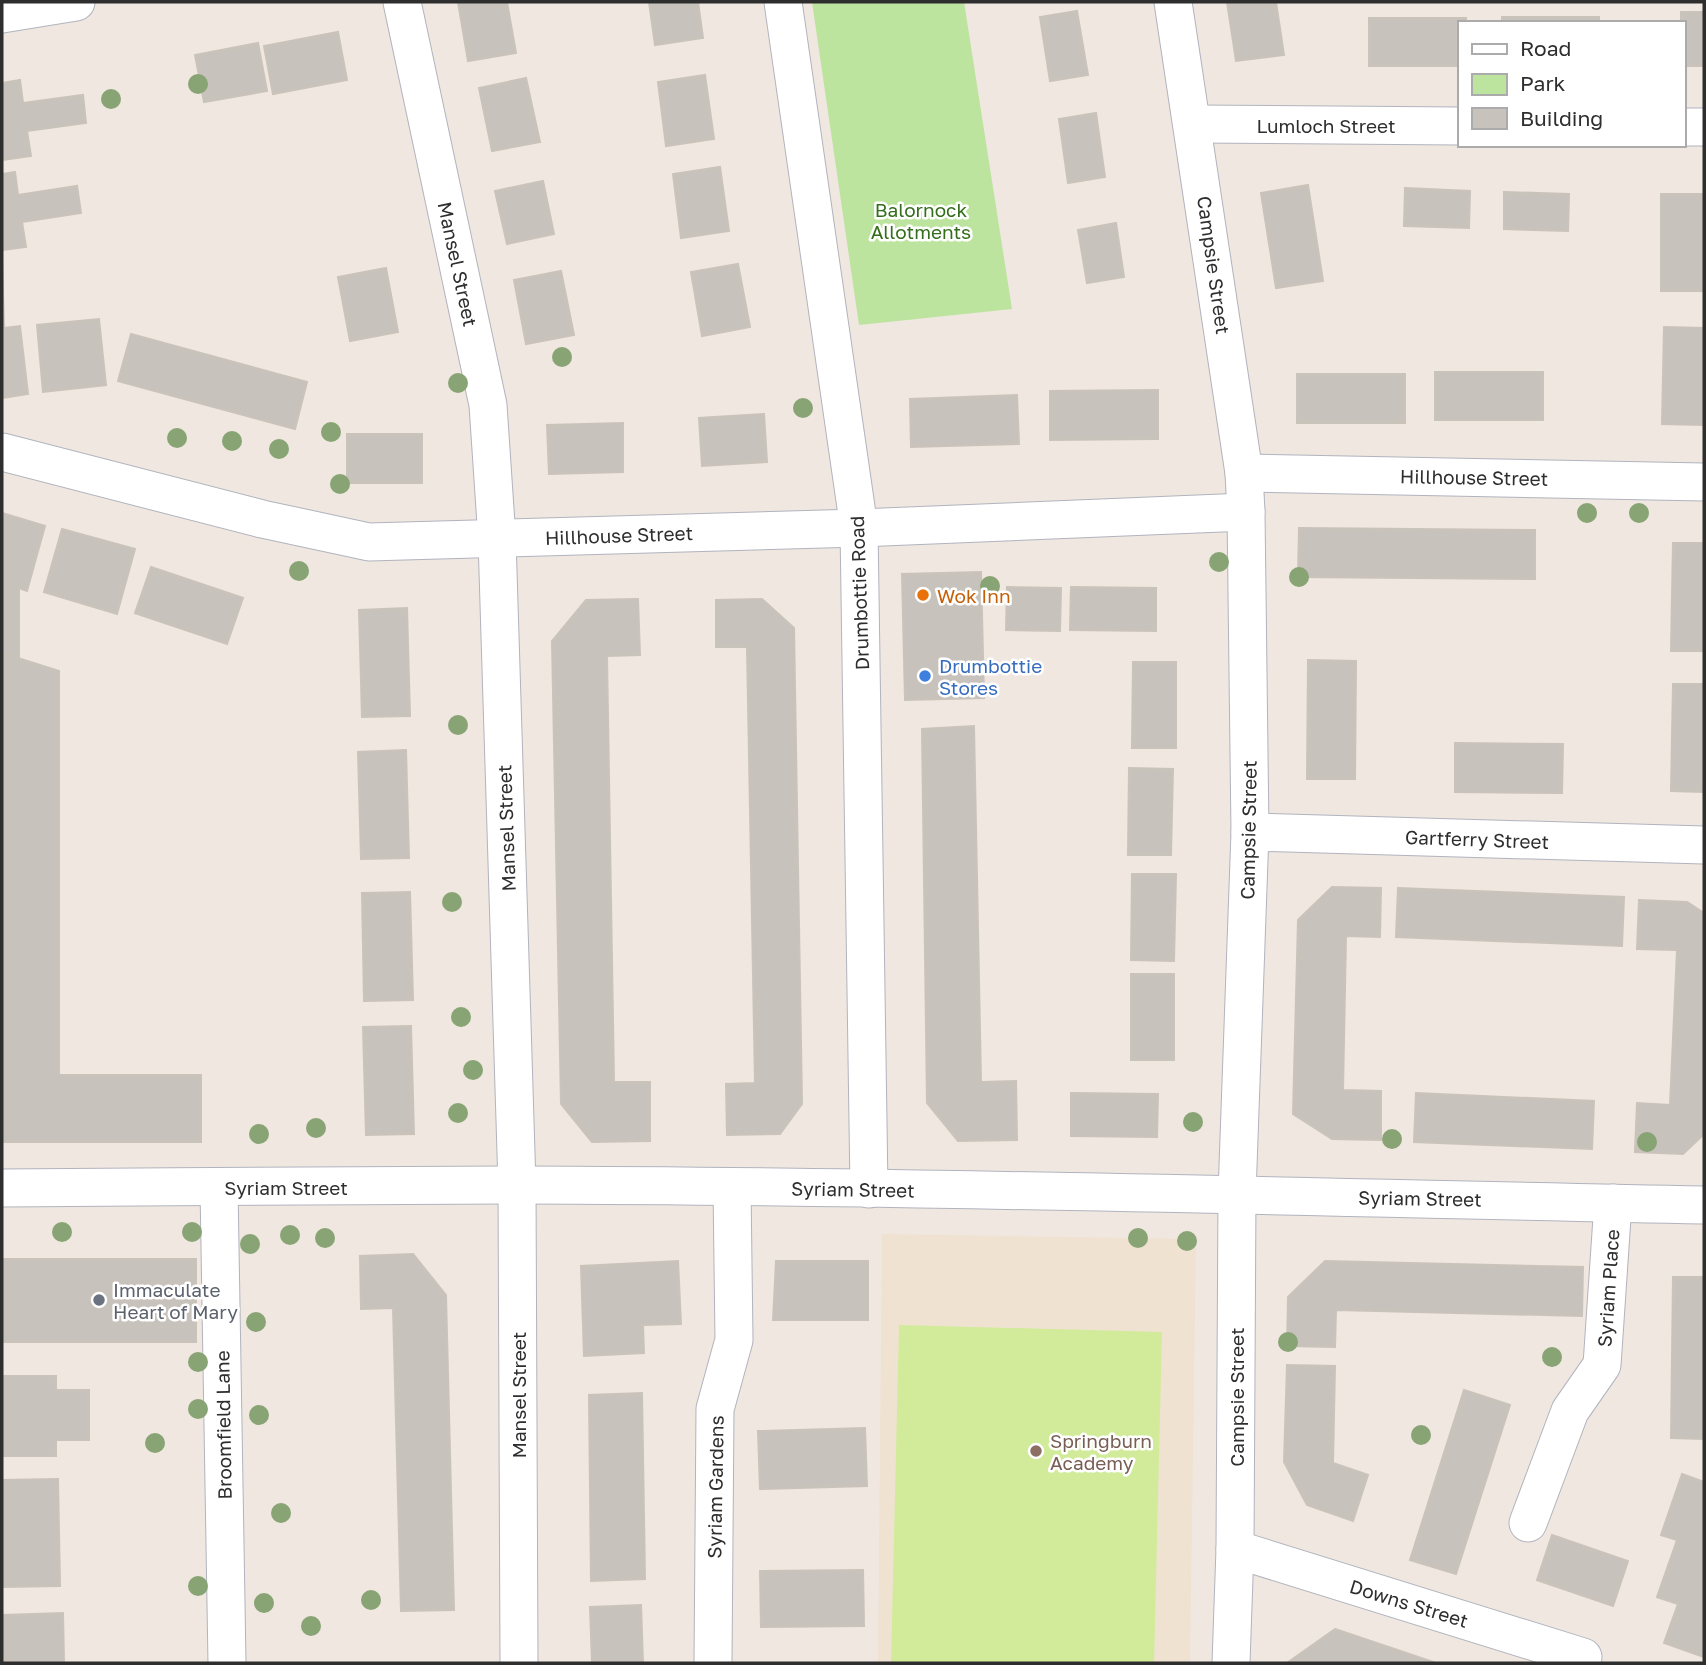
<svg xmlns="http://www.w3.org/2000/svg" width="1706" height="1665" viewBox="0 0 1706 1665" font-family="'Golos Text',sans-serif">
  <rect width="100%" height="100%" fill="#efe7e0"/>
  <path fill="#f0e2d1" d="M 882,1234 L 1196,1239 L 1190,1663 L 878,1663 Z"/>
  <path fill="#bde49e" d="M 812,2 L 964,2 L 1012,309 L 859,325 Z"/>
  <path fill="#d1eb9a" d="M 899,1325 L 1162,1332 L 1154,1663 L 891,1663 Z"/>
  <g fill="#c8c2bc" stroke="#cac3ba" stroke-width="2">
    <path d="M 458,2 L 507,2 L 516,53 L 468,61 Z"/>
    <path d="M 649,2 L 698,2 L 703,38 L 655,45 Z"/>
    <path d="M 1227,2 L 1276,2 L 1284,55 L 1236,61 Z"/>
    <path d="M 1077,11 L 1088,75 L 1050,81 L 1040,17 Z"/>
    <path d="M 1681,12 L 1704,12 L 1704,66 L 1683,66 L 1683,23 L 1681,23 Z"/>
    <rect x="1502" y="17" width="97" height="6"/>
    <path d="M 1369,18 L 1466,18 L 1466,23 L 1459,23 L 1459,66 L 1369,66 Z"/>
    <path d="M 338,32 L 347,80 L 273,94 L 264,46 Z"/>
    <path d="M 258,43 L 267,91 L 204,102 L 195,55 Z"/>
    <path d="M 705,75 L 714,139 L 666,146 L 658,82 Z"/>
    <path d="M 526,78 L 540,142 L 492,151 L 479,88 Z"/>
    <path d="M 20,80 L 23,103 L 83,95 L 86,123 L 27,131 L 31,156 L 2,160 L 2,83 Z"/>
    <path d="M 1096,113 L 1105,177 L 1068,183 L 1059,119 Z"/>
    <path d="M 720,167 L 729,231 L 681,238 L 673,174 Z"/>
    <path d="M 15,172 L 18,195 L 77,186 L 81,213 L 22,222 L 26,247 L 2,250 L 2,174 Z"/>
    <path d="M 543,181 L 554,234 L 507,244 L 495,191 Z"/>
    <path d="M 1308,185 L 1323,281 L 1276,288 L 1261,193 Z"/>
    <path d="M 1405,188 L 1470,191 L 1469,228 L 1404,226 Z"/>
    <path d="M 1504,192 L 1569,194 L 1568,231 L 1504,229 Z"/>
    <rect x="1661" y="194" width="43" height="97"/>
    <path d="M 1116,223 L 1124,277 L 1087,283 L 1078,230 Z"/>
    <path d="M 2,259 L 4,328 L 20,326 L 28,394 L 2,398 Z"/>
    <path d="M 738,264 L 750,327 L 702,336 L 691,272 Z"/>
    <path d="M 386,268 L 398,332 L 350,341 L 338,277 Z"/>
    <path d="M 561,271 L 574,335 L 526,344 L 514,280 Z"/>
    <path d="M 99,319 L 106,385 L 43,392 L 37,325 Z"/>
    <path d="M 1664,327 L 1704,328 L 1704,425 L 1662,424 Z"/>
    <path d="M 131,334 L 307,382 L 295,429 L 118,381 Z"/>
    <rect x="1435" y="372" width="108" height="48"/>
    <rect x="1297" y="374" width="108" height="49"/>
    <path d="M 1158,390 L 1158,439 L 1050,440 L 1050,391 Z"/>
    <path d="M 1017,395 L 1019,444 L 911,447 L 910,399 Z"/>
    <path d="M 764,414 L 767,462 L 702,466 L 699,418 Z"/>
    <path d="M 623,423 L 623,472 L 549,474 L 547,425 Z"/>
    <rect x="347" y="434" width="75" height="49"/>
    <path d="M 2,513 L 45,526 L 27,591 L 19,588 L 19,658 L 2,653 Z"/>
    <path d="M 1299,528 L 1535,530 L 1535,579 L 1298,577 Z"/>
    <path d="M 62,529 L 135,549 L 117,614 L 44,592 Z"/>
    <path d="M 1673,543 L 1704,543 L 1704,651 L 1671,651 Z"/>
    <path d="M 151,567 L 243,598 L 227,644 L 135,613 Z"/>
    <path d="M 981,572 L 984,698 L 905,700 L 902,574 Z"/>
    <path d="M 1007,587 L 1061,588 L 1060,631 L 1006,630 Z"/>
    <path d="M 1071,587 L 1156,588 L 1156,631 L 1070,630 Z"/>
    <path d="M 638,599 L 640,655 L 607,656 L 614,1082 L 650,1082 L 650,1141 L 592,1142 L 561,1104 L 552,641 L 586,600 Z"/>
    <path d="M 762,599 L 794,628 L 802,1104 L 780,1134 L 727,1135 L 726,1084 L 755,1083 L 747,647 L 716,647 L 716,600 Z"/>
    <path d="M 407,608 L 410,716 L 362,717 L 359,610 Z"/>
    <path d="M 2,653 L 59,671 L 59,1075 L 201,1075 L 201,1142 L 2,1142 Z"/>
    <path d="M 1308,660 L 1356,661 L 1355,779 L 1307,779 Z"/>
    <path d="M 1133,662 L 1176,662 L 1176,748 L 1132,748 Z"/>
    <path d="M 1673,684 L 1704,684 L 1704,792 L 1671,791 Z"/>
    <path d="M 974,726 L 981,1082 L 1016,1081 L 1017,1140 L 958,1141 L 927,1103 L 922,729 Z"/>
    <path d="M 1455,743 L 1563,744 L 1562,793 L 1455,792 Z"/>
    <path d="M 406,750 L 409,858 L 361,859 L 358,752 Z"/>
    <path d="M 1129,768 L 1173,769 L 1171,855 L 1128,855 Z"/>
    <path d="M 1132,874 L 1176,874 L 1174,961 L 1131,960 Z"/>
    <path d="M 1332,887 L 1381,888 L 1380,937 L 1346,936 L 1343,1090 L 1381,1091 L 1381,1140 L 1332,1139 L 1293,1114 L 1298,920 Z"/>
    <path d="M 1398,888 L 1624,897 L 1622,946 L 1396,937 Z"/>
    <path d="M 410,892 L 413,1000 L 364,1001 L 362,893 Z"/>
    <path d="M 1639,900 L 1687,902 L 1704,913 L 1704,1134 L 1683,1154 L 1635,1152 L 1637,1103 L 1670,1105 L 1677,950 L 1637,949 Z"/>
    <rect x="1131" y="974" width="43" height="86"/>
    <path d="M 411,1026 L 414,1134 L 366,1135 L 363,1027 Z"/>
    <path d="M 1071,1093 L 1158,1094 L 1157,1137 L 1071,1136 Z"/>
    <path d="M 1416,1093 L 1594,1101 L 1592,1149 L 1414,1142 Z"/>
    <path d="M 413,1254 L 446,1295 L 454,1610 L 401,1611 L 393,1308 L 361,1309 L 360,1256 Z"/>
    <rect x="2" y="1259" width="194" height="83"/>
    <path d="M 678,1261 L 681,1324 L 643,1325 L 644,1353 L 584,1356 L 581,1266 Z"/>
    <path d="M 776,1261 L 868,1261 L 868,1320 L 773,1320 Z"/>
    <path d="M 1325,1261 L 1583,1267 L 1582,1316 L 1336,1310 L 1335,1347 L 1287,1346 L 1288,1297 Z"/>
    <path d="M 1673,1277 L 1704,1277 L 1704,1439 L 1671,1438 Z"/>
    <path d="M 1287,1365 L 1335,1366 L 1333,1463 L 1368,1475 L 1353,1521 L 1307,1505 L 1284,1462 Z"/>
    <path d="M 2,1376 L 56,1376 L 56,1390 L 89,1390 L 89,1440 L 56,1440 L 56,1456 L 2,1456 Z"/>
    <path d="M 1464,1390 L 1510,1405 L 1456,1574 L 1410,1560 Z"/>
    <path d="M 642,1393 L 645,1579 L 591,1581 L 589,1395 Z"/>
    <path d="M 865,1428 L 867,1486 L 760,1489 L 758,1431 Z"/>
    <path d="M 1682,1474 L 1704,1482 L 1704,1657 L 1664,1643 L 1678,1604 L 1657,1597 L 1677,1540 L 1661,1535 Z"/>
    <path d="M 58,1479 L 60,1586 L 2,1587 L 2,1480 Z"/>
    <path d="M 1552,1535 L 1628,1561 L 1613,1606 L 1537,1580 Z"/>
    <path d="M 863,1570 L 864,1626 L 761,1627 L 760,1571 Z"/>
    <path d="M 641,1605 L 643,1663 L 592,1663 L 590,1607 Z"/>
    <path d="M 63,1613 L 64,1663 L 4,1663 L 3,1615 Z"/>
    <path d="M 1335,1629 L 1436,1663 L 1287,1663 Z"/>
  </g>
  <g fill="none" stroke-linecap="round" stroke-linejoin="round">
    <g stroke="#b1b4be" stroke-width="39">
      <g id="minor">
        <path d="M 402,2 L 488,405 L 497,539 L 517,1185 L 519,1663"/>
        <path d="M 783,2 L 859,528 L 869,1189"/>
        <path d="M 1173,2 L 1244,473 L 1246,512 L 1250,832 L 1237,1194 L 1235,1549 L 1231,1663"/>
        <path d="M 2,14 L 76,2"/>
        <path d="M 1193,124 L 1459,126"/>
        <path d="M 1683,127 L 1704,127"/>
        <path d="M 2,452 L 262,519 L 369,542 L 859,528 L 1246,512"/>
        <path d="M 1244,473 L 1704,482"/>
        <path d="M 1250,832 L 1704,845"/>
        <path d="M 219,1187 L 227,1663"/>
        <path d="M 2,1188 C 173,1187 344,1185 515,1185 C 912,1186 1308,1197 1704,1205"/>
        <path d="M 1528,1523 L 1570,1411 L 1602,1365 L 1613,1203"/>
        <path d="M 1235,1549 L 1583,1657"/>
        <path d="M 713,1663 L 715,1409 L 734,1340 L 732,1187"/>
      </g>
    </g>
    <use href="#minor" stroke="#fff" stroke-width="37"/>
  </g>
  <g fill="#88a474">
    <circle cx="198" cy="84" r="10"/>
    <circle cx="111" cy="99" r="10"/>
    <circle cx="562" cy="357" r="10"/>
    <circle cx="458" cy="383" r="10"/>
    <circle cx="803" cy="408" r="10"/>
    <circle cx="331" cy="432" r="10"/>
    <circle cx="177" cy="438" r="10"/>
    <circle cx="232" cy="441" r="10"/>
    <circle cx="279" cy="449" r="10"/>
    <circle cx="340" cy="484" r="10"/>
    <circle cx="1587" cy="513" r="10"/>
    <circle cx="1639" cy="513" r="10"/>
    <circle cx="1219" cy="562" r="10"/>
    <circle cx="299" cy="571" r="10"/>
    <circle cx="1299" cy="577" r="10"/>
    <circle cx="990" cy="586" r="10"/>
    <circle cx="458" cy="725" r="10"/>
    <circle cx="452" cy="902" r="10"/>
    <circle cx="461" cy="1017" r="10"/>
    <circle cx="473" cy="1070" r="10"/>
    <circle cx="458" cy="1113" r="10"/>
    <circle cx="1193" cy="1122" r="10"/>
    <circle cx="316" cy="1128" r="10"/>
    <circle cx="259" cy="1134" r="10"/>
    <circle cx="1392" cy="1139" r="10"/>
    <circle cx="1647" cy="1142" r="10"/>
    <circle cx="62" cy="1232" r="10"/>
    <circle cx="192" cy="1232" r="10"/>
    <circle cx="290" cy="1235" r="10"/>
    <circle cx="325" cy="1238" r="10"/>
    <circle cx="1138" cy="1238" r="10"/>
    <circle cx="1187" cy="1241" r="10"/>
    <circle cx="250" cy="1244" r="10"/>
    <circle cx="256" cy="1322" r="10"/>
    <circle cx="1288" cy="1342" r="10"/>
    <circle cx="1552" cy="1357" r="10"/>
    <circle cx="198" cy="1362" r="10"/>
    <circle cx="198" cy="1409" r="10"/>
    <circle cx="259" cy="1415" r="10"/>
    <circle cx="1421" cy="1435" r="10"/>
    <circle cx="155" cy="1443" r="10"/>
    <circle cx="281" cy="1513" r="10"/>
    <circle cx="198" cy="1586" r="10"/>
    <circle cx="371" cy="1600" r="10"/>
    <circle cx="264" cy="1603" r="10"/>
    <circle cx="311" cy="1626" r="10"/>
  </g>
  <circle fill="#e8710a" stroke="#fff" stroke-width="2.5" cx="923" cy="595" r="7"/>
  <circle fill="#3f7fe0" stroke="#fff" stroke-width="2.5" cx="925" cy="676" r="7"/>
  <circle fill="#6b7280" stroke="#fff" stroke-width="2.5" cx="99" cy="1300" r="7"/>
  <circle fill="#8d6e63" stroke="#fff" stroke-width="2.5" cx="1036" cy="1451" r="7"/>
  <g text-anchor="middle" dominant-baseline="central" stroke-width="5" stroke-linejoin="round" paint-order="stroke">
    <g font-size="19" fill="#2e2e2e" stroke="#fff">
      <text x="1326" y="125">Lumloch Street</text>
      <text transform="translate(458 264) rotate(78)">Mansel Street</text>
      <text transform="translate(1214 265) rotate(82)">Campsie Street</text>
      <text transform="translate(1474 477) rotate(1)">Hillhouse Street</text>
      <text transform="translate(619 535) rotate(-2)">Hillhouse Street</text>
      <text transform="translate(859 593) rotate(-92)">Drumbottie Road</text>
      <text transform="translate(506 828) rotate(-92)">Mansel Street</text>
      <text transform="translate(1248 830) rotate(-89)">Campsie Street</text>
      <text transform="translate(1477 839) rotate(2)">Gartferry Street</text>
      <text x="286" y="1187">Syriam Street</text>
      <text transform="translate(853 1189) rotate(1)">Syriam Street</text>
      <text transform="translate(1420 1198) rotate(1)">Syriam Street</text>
      <text transform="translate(1608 1288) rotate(-86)">Syriam Place</text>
      <text transform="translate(518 1395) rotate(-90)">Mansel Street</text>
      <text transform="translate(1236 1397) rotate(-90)">Campsie Street</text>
      <text transform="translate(223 1425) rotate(-91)">Broomfield Lane</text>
      <text transform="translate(715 1487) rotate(-89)">Syriam Gardens</text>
      <text transform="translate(1409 1603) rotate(17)">Downs Street</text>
    </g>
    <g font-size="19" fill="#346d1b" stroke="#fff">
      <text x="921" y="209">Balornock<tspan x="921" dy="22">Allotments</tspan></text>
    </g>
    <g font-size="19" fill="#c56008" stroke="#fff" text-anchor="start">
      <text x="937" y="595">Wok Inn</text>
    </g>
    <g font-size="19" fill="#366cbe" stroke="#fff" text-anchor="start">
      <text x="939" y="665">Drumbottie<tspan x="939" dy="22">Stores</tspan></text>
    </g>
    <g font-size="19" fill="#5b616d" stroke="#fff" text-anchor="start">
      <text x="113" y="1289">Immaculate<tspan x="113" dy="22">Heart of Mary</tspan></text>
    </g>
    <g font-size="19" fill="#785e54" stroke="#fff" text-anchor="start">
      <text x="1050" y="1440">Springburn<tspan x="1050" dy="22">Academy</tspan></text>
    </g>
  </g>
  <rect width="1706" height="1665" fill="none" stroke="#2e2e2e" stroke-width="7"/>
  <rect x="1458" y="21" width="228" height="126" fill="#ffffff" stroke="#ababab" stroke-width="2"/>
  <rect x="1472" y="44" width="35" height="10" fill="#ffffff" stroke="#ababab" stroke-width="2"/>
  <text x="1520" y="56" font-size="21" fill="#2e2e2e">Road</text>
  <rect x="1472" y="74" width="35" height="21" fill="#bde49e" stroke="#ababab" stroke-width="2"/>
  <text x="1520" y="91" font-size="21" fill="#2e2e2e">Park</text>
  <rect x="1472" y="108" width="35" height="21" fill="#c8c2bc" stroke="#ababab" stroke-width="2"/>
  <text x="1520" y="126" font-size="21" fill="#2e2e2e">Building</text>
</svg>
